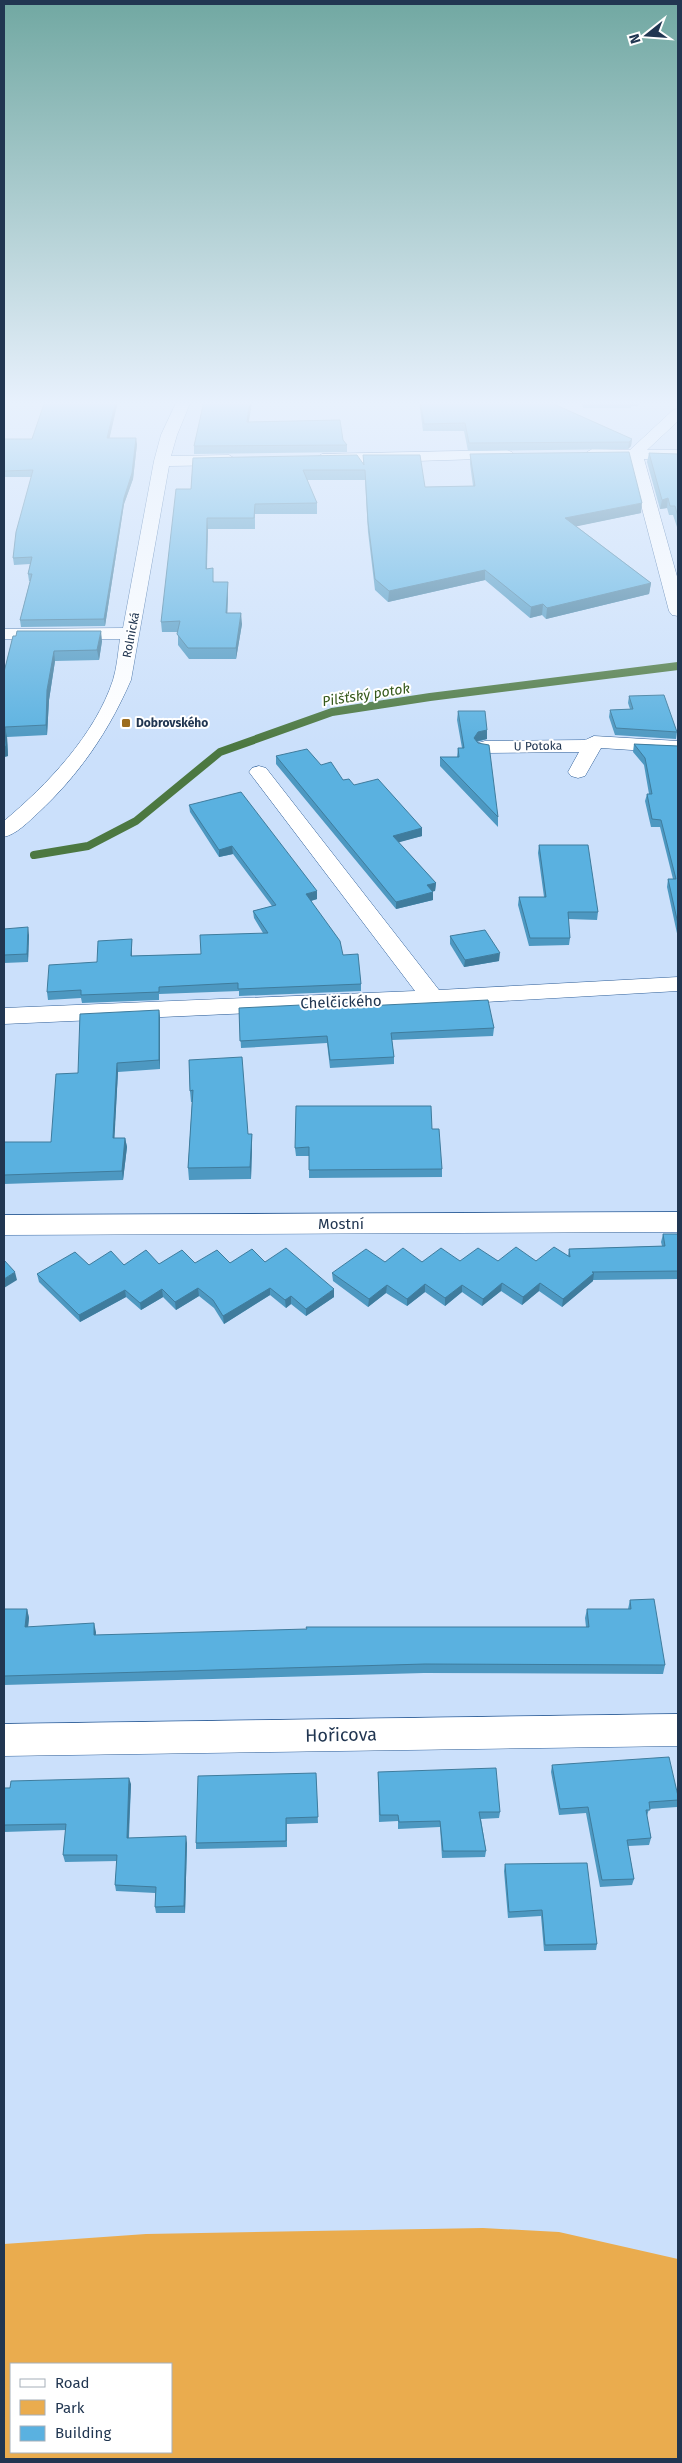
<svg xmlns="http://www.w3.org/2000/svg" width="682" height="2463" viewBox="0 0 682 2463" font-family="'Fira Sans',sans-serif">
  <rect width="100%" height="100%" fill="#cbe0fb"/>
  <path fill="#eaac4e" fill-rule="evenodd" d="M 483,2228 L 559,2232 L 678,2259 L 678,2459 L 4,2459 L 4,2244 L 146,2234 ZM 11,2364 L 171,2364 L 171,2452 L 11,2452 Z"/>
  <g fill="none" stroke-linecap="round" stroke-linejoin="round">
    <path stroke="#4c7841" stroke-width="8" d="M 34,855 L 88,846 L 136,821 L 220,752 L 332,712 L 430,697 L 678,666"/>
    <g stroke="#2e5e98" stroke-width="1">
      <g id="minor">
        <path d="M 177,401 L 191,401 L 177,435 L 171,456 L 229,455 L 237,460 L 229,465 L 169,466 L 131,680 C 109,731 79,775 38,813 C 28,822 17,834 4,837 L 4,821 C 47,785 95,735 113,680 C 117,667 118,652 120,639 L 4,639 L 4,629 L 123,628 L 154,461 L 161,435 Z"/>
        <path d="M 678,409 L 678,421 L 647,450 L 678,450 L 678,460 L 644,459 L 678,580 L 678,616 L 672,615 L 669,611 L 629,459 L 592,459 L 584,454 L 592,449 L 630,450 L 673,410 Z"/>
        <path d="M 507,450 L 512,452 L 515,455 L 512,458 L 322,464 L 314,459 L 322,454 Z"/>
        <path d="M 594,736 L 678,741 L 678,753 L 601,748 L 585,776 L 578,778 L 571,776 L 568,772 L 579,752 L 485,753 L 478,751 L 475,747 L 478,743 L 485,741 L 585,740 Z"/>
        <path d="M 259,766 L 266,768 L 439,990 L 678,977 L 678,991 L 433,1005 L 4,1024 L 4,1008 L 415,991 L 249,772 L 252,768 Z"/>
        <path d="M 678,1212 L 678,1232 L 4,1235 L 4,1215 Z"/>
        <path d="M 678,1714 L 678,1746 L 4,1756 L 4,1724 Z"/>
      </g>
    </g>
    <use href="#minor" fill="#fff" fill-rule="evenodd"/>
  </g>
  <g fill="#4d98c1">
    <path d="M 45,401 L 118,401 L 109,438 L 137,444 L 133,479 L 124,504 L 105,626 L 21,627 L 20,620 L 30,581 L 29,581 L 28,574 L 30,564 L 14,565 L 13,558 L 31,477 L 4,477 L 4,439 L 32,439 Z"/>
    <path d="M 204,401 L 252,401 L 249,422 L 343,440 L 347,445 L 347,452 L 194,454 L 194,446 Z"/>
    <path d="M 419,401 L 547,401 L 632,439 L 631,446 L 628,449 L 468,451 L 464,431 L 423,431 Z"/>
    <path d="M 581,401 L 639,401 L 638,406 L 631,406 L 631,408 L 583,408 Z"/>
    <path d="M 649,453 L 678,454 L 678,527 L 677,527 L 673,515 L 669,515 L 667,508 L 660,509 L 647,462 Z"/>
    <path d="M 470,454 L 641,513 L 576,526 L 651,583 L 649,594 L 546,619 L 542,615 L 530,618 L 485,580 L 388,602 L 375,590 L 368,532 L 365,480 L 307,480 L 317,503 L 317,514 L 255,514 L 255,529 L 208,529 L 207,568 L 214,582 L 228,592 L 227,613 L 242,624 L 236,659 L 189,659 L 178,645 L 178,632 L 162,632 L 161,622 L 191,489 L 193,458 L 363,464 L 363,455 L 425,487 L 473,486 L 470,464 Z"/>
    <path d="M 13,636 L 102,641 L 99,660 L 55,661 L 49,700 L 47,735 L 7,737 L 8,756 L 4,757 L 4,672 Z"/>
    <path d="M 629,696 L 677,732 L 676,739 L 615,735 L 609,717 L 610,710 L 630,709 L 628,703 Z"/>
    <path d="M 458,711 L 487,730 L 487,739 L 477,742 L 498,817 L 498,827 L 440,766 L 440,757 L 457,757 L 458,748 L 462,748 L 457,720 Z"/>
    <path d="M 634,744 L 678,746 L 678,938 L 667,887 L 668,879 L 673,879 L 660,827 L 651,827 L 645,801 L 647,794 L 649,794 L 644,765 L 633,752 Z"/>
    <path d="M 276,756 L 321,765 L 343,780 L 354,785 L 422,828 L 422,836 L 398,842 L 436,883 L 435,891 L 433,891 L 433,900 L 396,909 L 276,764 Z"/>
    <path d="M 189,805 L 317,899 L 311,901 L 343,955 L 361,984 L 361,991 L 239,996 L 239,991 L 159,994 L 159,1000 L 82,1003 L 81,998 L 48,1000 L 47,992 L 97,962 L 132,939 L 132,956 L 201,954 L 263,933 L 254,918 L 253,911 L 272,906 L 233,854 L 219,857 L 190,812 Z"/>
    <path d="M 539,845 L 598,912 L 597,920 L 568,919 L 570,938 L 569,945 L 529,946 L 518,905 L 519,897 L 544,897 L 538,853 Z"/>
    <path d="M 4,929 L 29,935 L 28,962 L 4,963 Z"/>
    <path d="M 450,936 L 499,961 L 464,967 L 450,944 Z"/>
    <path d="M 364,1006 L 494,1028 L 493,1036 L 392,1040 L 394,1057 L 394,1064 L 330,1068 L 327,1043 L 241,1048 L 239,1008 Z"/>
    <path d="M 159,1010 L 160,1019 L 160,1069 L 118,1072 L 114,1138 L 125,1138 L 127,1147 L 123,1180 L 4,1184 L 4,1142 L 51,1142 L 78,1073 Z"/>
    <path d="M 189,1060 L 248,1134 L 252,1134 L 252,1146 L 251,1179 L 189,1180 L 188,1168 L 192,1102 L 191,1102 L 190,1091 Z"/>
    <path d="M 432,1129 L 442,1169 L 442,1177 L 309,1178 L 309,1156 L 296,1156 L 295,1148 Z"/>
    <path d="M 663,1234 L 678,1234 L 678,1279 L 593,1280 L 593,1281 L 562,1307 L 539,1291 L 522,1305 L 501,1291 L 482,1306 L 462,1292 L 445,1306 L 425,1292 L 407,1306 L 386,1293 L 368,1307 L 333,1281 L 332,1273 L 385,1262 L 536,1261 L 568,1256 L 569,1249 L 662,1246 L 661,1242 Z"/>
    <path d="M 265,1262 L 334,1297 L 306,1316 L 291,1304 L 286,1308 L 270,1295 L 224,1324 L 214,1308 L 199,1296 L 176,1310 L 163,1297 L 141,1310 L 126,1297 L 80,1322 L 39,1282 L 37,1274 L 89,1265 Z"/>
    <path d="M 630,1600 L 665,1665 L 663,1674 L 424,1673 L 4,1685 L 4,1609 L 27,1609 L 29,1618 L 28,1627 L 96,1632 L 96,1635 L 586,1627 L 585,1618 L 587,1609 L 628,1609 Z"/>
    <path d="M 552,1765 L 678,1796 L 678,1803 L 677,1807 L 649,1809 L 647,1816 L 651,1838 L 649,1845 L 628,1846 L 634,1879 L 632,1885 L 600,1887 L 586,1813 L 559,1815 L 551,1772 Z"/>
    <path d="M 378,1772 L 500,1812 L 499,1818 L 481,1819 L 486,1851 L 485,1857 L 442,1858 L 440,1827 L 398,1829 L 398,1821 L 379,1822 Z"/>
    <path d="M 316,1773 L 318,1823 L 287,1824 L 287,1847 L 196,1849 L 196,1843 Z"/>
    <path d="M 131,1784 L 129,1838 L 187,1843 L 185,1913 L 156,1913 L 155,1907 L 155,1893 L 116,1891 L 115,1885 L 117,1861 L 65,1862 L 63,1855 L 66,1830 L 4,1832 L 4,1788 Z"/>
    <path d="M 505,1864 L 597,1944 L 596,1950 L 544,1951 L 541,1916 L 508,1918 L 504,1871 Z"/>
  </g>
  <g fill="#3f7c9d">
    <path d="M 116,401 L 118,401 L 108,445 L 107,438 Z"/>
    <path d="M 250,401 L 252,401 L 247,430 L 247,422 Z"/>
    <path d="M 136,438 L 137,444 L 133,479 L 124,504 L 105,626 L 104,619 L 124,498 Z"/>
    <path d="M 632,439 L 631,446 L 628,449 L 629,442 Z"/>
    <path d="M 668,498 L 667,508 L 660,509 L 662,500 Z"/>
    <path d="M 642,503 L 641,513 L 564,529 L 565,518 Z"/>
    <path d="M 207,518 L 208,529 L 206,579 L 206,569 Z"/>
    <path d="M 485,570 L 485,580 L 388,602 L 389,591 Z"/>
    <path d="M 228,582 L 228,592 L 227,624 L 226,613 Z"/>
    <path d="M 651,583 L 649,594 L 546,619 L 547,608 Z"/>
    <path d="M 543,604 L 542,615 L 530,618 L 531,607 Z"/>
    <path d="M 241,613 L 242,624 L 236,659 L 236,648 Z"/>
    <path d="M 101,631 L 102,641 L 99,660 L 97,650 Z"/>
    <path d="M 54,651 L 55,661 L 49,700 L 47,735 L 46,725 L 47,690 Z"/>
    <path d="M 5,727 L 7,737 L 8,756 L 4,757 Z"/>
    <path d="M 487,730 L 487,739 L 477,741 L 473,747 L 474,738 L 478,732 Z"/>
    <path d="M 422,828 L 422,836 L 393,844 L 393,836 Z"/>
    <path d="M 232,846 L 233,854 L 219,857 L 219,850 Z"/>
    <path d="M 436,883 L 435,891 L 427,893 L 427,885 Z"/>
    <path d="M 317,891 L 317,899 L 307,902 L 306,894 Z"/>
    <path d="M 433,892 L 433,900 L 396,909 L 396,902 Z"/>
    <path d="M 28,927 L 29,935 L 28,962 L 27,954 Z"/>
    <path d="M 132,939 L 132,964 L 131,956 Z"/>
    <path d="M 500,953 L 499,961 L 464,967 L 465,960 Z"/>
    <path d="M 159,1010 L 160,1019 L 160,1069 L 159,1060 Z"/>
    <path d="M 117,1063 L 118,1072 L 114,1147 L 113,1138 Z"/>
    <path d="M 252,1134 L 252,1146 L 251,1179 L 250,1167 Z"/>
    <path d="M 125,1138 L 127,1147 L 123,1180 L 122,1171 Z"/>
    <path d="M 15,1272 L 17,1280 L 4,1288 L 4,1279 Z"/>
    <path d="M 594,1273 L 593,1281 L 562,1307 L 563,1299 Z"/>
    <path d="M 502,1283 L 501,1291 L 482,1306 L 483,1299 Z"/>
    <path d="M 540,1283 L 539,1291 L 522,1305 L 523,1297 Z"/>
    <path d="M 425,1284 L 425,1292 L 407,1306 L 407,1299 Z"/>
    <path d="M 387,1285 L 386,1293 L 368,1307 L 369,1299 Z"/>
    <path d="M 462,1285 L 462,1292 L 445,1306 L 445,1298 Z"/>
    <path d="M 198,1288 L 199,1296 L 176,1310 L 175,1302 Z"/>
    <path d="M 270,1288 L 270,1295 L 224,1324 L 223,1316 Z"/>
    <path d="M 162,1289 L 163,1297 L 141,1310 L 140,1303 Z"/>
    <path d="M 334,1289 L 334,1297 L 306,1316 L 306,1309 Z"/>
    <path d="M 125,1290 L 126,1297 L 80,1322 L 79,1315 Z"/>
    <path d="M 291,1296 L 291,1304 L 286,1308 L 285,1300 Z"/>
    <path d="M 27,1609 L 29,1618 L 27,1636 L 25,1627 Z"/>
    <path d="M 94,1623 L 96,1632 L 95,1644 L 94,1635 Z"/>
    <path d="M 129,1778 L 131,1784 L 128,1844 L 127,1838 Z"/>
    <path d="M 186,1836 L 187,1843 L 185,1913 L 184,1906 Z"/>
  </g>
  <g fill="#5ab1e0" stroke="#3f7c9d">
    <path d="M 45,401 L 116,401 L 107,438 L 136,438 L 132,473 L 124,498 L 104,619 L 20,620 L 32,574 L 28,574 L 32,557 L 13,558 L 16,532 L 33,470 L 4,471 L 4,439 L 32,439 Z"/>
    <path d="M 204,401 L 250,401 L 247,422 L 340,420 L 343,440 L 347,445 L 194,446 Z"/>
    <path d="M 420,401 L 547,401 L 632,439 L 629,442 L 469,443 L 465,423 L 424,424 Z"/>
    <path d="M 629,452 L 642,503 L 565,518 L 651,583 L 547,608 L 543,604 L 531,607 L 485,570 L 389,591 L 375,579 L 368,522 L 365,470 L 303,470 L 317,503 L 255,504 L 254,518 L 207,518 L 206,569 L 213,568 L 213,582 L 228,582 L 226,613 L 241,613 L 236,648 L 188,648 L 177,634 L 180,621 L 161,622 L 176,489 L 191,489 L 193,458 L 357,455 L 364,465 L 363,455 L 420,455 L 425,487 L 475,486 L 470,454 Z"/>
    <path d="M 649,453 L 678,454 L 678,517 L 675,506 L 670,506 L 668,498 L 662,500 Z"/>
    <path d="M 17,631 L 101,631 L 97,650 L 54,651 L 47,690 L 46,725 L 5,727 L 6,746 L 4,747 L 4,672 L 13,636 L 16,636 Z"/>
    <path d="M 664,695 L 677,732 L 616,728 L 610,710 L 633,709 L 629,696 Z"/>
    <path d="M 458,711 L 485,711 L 487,730 L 478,732 L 474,738 L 478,743 L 489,745 L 498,817 L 440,757 L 459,757 L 458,748 L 464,748 Z"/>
    <path d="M 634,744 L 678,746 L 678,924 L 668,879 L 676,879 L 661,820 L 652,819 L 647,794 L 652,794 L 645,758 Z"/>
    <path d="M 307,749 L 321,765 L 331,762 L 343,780 L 349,779 L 354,785 L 378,779 L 422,828 L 393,836 L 436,883 L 427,885 L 433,892 L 396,902 L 276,756 Z"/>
    <path d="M 241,792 L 317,891 L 306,894 L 340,941 L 343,955 L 358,954 L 361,984 L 238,989 L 238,983 L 159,987 L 159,992 L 81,995 L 81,990 L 47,992 L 49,965 L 97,962 L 98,941 L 132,939 L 131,956 L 201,954 L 200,935 L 268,933 L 253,911 L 276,905 L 232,846 L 219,850 L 189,805 Z"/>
    <path d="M 539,845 L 588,845 L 598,912 L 568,912 L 570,938 L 530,938 L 519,897 L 546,897 Z"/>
    <path d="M 28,927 L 27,954 L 4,955 L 4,929 Z"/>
    <path d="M 485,930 L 500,953 L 465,960 L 450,936 Z"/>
    <path d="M 488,1000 L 494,1028 L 391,1033 L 394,1057 L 330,1060 L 327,1036 L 240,1041 L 239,1008 L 363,1002 L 364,1006 Z"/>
    <path d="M 159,1010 L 159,1060 L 117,1063 L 113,1138 L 125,1138 L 122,1171 L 4,1175 L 4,1142 L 51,1142 L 56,1074 L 78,1073 L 80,1014 Z"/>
    <path d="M 242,1057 L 248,1134 L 252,1134 L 250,1167 L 188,1168 L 193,1090 L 190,1091 L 189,1060 Z"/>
    <path d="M 296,1106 L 431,1106 L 432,1129 L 439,1129 L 442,1169 L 309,1170 L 309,1147 L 295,1148 Z"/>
    <path d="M 663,1234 L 678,1234 L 678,1271 L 592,1272 L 594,1273 L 563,1299 L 540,1283 L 523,1297 L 502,1283 L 483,1299 L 462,1285 L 445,1298 L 425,1284 L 407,1299 L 387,1285 L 369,1299 L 332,1273 L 366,1249 L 385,1262 L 403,1248 L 422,1262 L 441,1248 L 460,1261 L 478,1248 L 498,1261 L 516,1247 L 536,1261 L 554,1247 L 570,1257 L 569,1249 L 665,1246 Z"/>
    <path d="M 286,1248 L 334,1289 L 306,1309 L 291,1296 L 285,1300 L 270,1288 L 223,1316 L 213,1300 L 198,1288 L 175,1302 L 162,1289 L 140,1303 L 125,1290 L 79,1315 L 37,1274 L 75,1252 L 89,1265 L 111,1251 L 124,1265 L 146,1250 L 159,1264 L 182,1250 L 195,1263 L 217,1250 L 230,1263 L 252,1249 L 265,1262 Z"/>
    <path d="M 4,1260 L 15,1272 L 4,1279 Z"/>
    <path d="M 654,1599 L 665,1665 L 425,1664 L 4,1676 L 4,1609 L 27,1609 L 25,1627 L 94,1623 L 94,1635 L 307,1629 L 306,1627 L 589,1627 L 587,1609 L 631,1609 L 630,1600 Z"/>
    <path d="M 669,1757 L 678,1796 L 678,1800 L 649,1802 L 650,1810 L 646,1810 L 651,1838 L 627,1840 L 634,1879 L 602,1880 L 588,1807 L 560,1809 L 552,1765 Z"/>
    <path d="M 496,1768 L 500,1812 L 479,1812 L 486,1851 L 443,1851 L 440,1821 L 399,1822 L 398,1815 L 380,1815 L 378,1772 Z"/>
    <path d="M 316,1773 L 318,1817 L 286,1818 L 286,1841 L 196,1843 L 198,1776 Z"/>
    <path d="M 129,1778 L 127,1838 L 186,1836 L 184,1906 L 155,1907 L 156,1887 L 115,1885 L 117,1855 L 63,1855 L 66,1824 L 4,1825 L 4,1788 L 10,1788 L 11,1781 Z"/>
    <path d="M 587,1863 L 597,1944 L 545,1945 L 542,1910 L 509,1912 L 505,1864 Z"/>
  </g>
  <linearGradient id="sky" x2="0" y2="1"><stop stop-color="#71a8a2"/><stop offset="0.54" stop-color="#e8f1fd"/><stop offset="1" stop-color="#e8f1fd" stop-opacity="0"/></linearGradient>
  <rect width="682" height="746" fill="url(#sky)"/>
  <rect fill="#9b6c1e" stroke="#fff" stroke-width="2" x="121" y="718" width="10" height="10" rx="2.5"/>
  <g text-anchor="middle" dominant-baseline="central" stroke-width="4" stroke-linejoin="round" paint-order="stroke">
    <g font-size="12" fill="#213651" stroke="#fff">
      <text transform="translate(131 635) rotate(-79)">Rolnická</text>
      <text transform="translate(538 746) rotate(-1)">U Potoka</text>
    </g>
    <g font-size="12" font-weight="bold" fill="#213651" stroke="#fff" text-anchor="start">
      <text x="136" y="723">Dobrovského</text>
    </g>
    <g font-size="14" font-style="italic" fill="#35591b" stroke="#fff">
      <text transform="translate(366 695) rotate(-9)">Pilšťský potok</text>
    </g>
    <g font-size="15" fill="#213651" stroke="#fff">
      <text transform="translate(341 1002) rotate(-2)">Chelčického</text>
      <text x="341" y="1224">Mostní</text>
    </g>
    <g font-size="18" fill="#213651" stroke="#fff">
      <text transform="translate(341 1735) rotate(-1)">Hořicova</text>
    </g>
  </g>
  <rect width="682" height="2463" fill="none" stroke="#213651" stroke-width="10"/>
  <rect x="10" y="2363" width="162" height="90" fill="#ffffff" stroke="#a6afb9"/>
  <rect x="20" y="2379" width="25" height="8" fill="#ffffff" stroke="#a6afb9"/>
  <text x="55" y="2388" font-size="15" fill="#213651">Road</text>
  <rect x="20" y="2400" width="25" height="15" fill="#eaac4e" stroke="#a6afb9"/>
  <text x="55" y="2413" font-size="15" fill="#213651">Park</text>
  <rect x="20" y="2426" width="25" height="15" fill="#5ab1e0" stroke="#a6afb9"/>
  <text x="55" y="2438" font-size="15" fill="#213651">Building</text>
  <g transform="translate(647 35) rotate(253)" stroke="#ffffff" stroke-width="4" paint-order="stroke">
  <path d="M0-4L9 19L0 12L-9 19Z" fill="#213651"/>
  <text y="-8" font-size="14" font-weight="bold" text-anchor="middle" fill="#213651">N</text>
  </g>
</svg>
